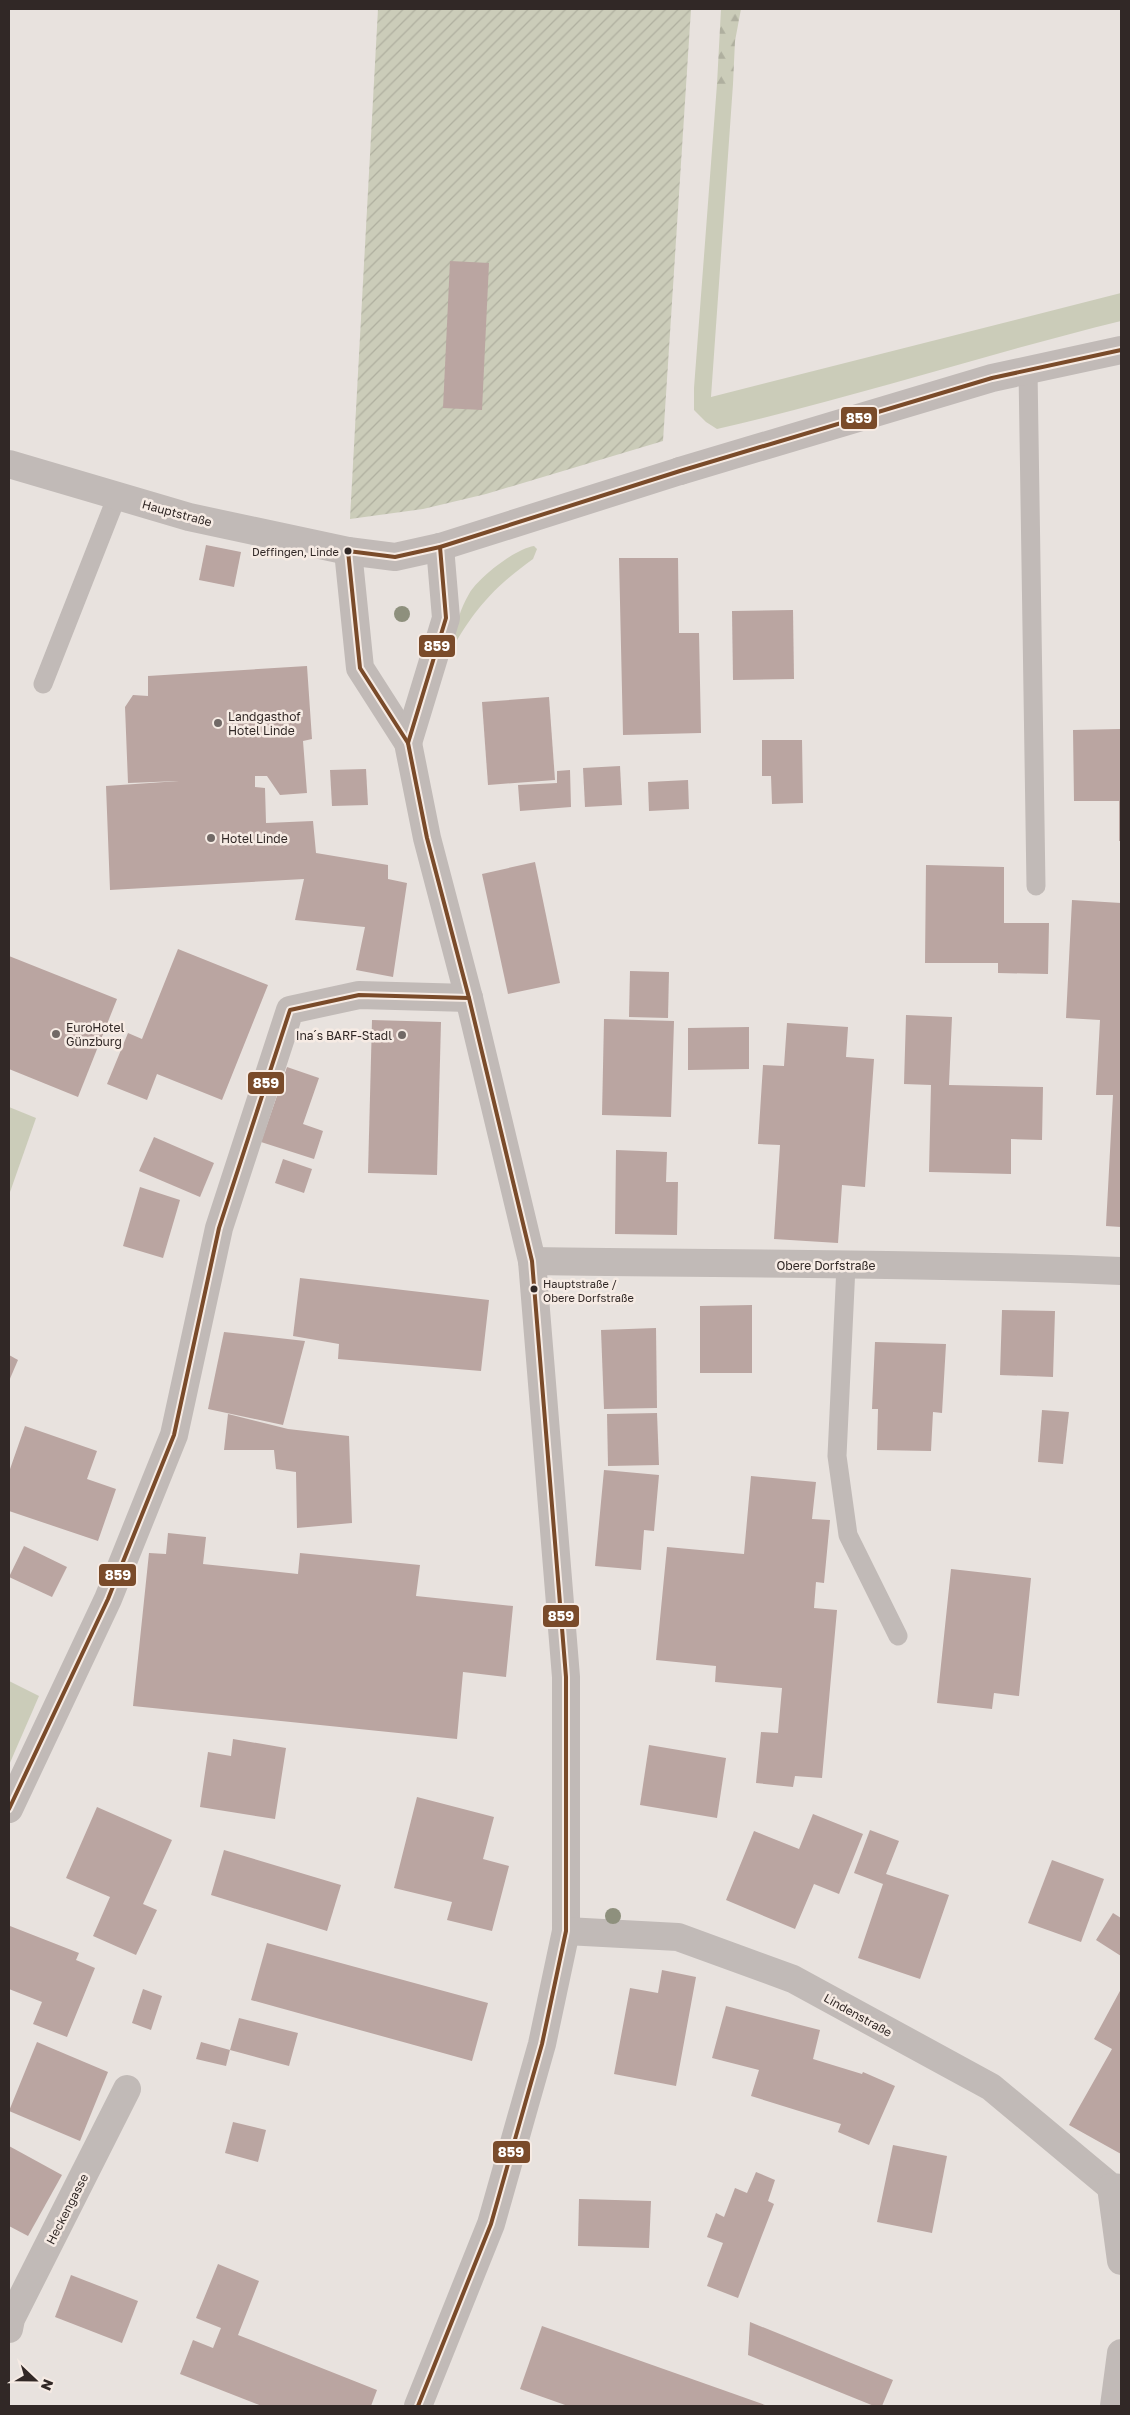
<svg xmlns="http://www.w3.org/2000/svg" width="1130" height="2415" viewBox="0 0 1130 2415" font-family="'Golos Text',sans-serif">
  <defs>
    <pattern id="forest-firs" width="22" height="20" patternUnits="userSpaceOnUse" patternTransform="scale(1.25)"><rect width="22" height="20" fill="#cbccb9"/><path d="M5 1l3.5 6h-7zM16 11l3.5 6h-7z" fill="#afaf9f"/></pattern>
    <pattern id="garden-furrows" width="10" height="10" patternUnits="userSpaceOnUse" patternTransform="scale(1.25)"><rect width="10" height="10" fill="#cbccb9"/><path d="M-1 1l2-2M0 10L10 0M9 11l2-2" fill="none" stroke="#afaf9f"/></pattern>
  </defs>
  <rect width="100%" height="100%" fill="#e8e2de"/>
  <g fill="#cbccb9">
    <path d="M 717,84 L 733,84 L 711,397 L 1121,293 L 1121,321 C 986,354 853,398 717,429 L 706,422 L 694,410 L 694,388 Z"/>
    <path d="M 534,546 L 537,549 L 533,559 C 497,585 478,605 456,642 L 453,642 C 456,625 460,609 469,594 C 479,577 515,549 534,546 Z"/>
    <path d="M 9,1107 L 36,1118 L 9,1195 Z"/>
    <path d="M 9,1681 L 39,1696 L 9,1765 Z"/>
  </g>
  <path fill="url(#forest-firs)" d="M 721,9 L 741,9 L 735,41 L 733,84 L 717,84 Z"/>
  <path fill="url(#garden-furrows)" d="M 378,9 L 691,9 L 663,441 L 486,494 L 423,509 L 350,519 Z"/>
  <g fill="#baa5a1">
    <path d="M 450,261 L 489,263 L 482,410 L 443,408 Z"/>
    <path d="M 206,545 L 241,552 L 234,587 L 199,580 Z"/>
    <path d="M 619,558 L 678,558 L 679,633 L 699,633 L 701,733 L 623,735 Z"/>
    <path d="M 793,610 L 794,679 L 733,680 L 732,611 Z"/>
    <path d="M 307,666 L 312,739 L 303,741 L 307,793 L 280,795 L 267,776 L 255,776 L 255,787 L 265,788 L 266,823 L 313,821 L 316,853 L 388,865 L 388,879 L 407,883 L 393,977 L 356,970 L 365,927 L 295,920 L 304,879 L 110,890 L 106,786 L 179,781 L 128,783 L 125,707 L 133,695 L 148,696 L 148,676 Z"/>
    <path d="M 549,697 L 555,780 L 488,785 L 482,702 Z"/>
    <path d="M 1121,729 L 1121,841 L 1119,841 L 1119,801 L 1074,801 L 1073,730 Z"/>
    <path d="M 762,740 L 802,740 L 803,803 L 772,804 L 771,776 L 762,776 Z"/>
    <path d="M 620,766 L 622,805 L 585,807 L 583,768 Z"/>
    <path d="M 366,769 L 368,805 L 332,806 L 330,770 Z"/>
    <path d="M 570,770 L 571,807 L 520,811 L 518,785 L 557,783 L 557,771 Z"/>
    <path d="M 688,780 L 689,809 L 649,811 L 648,782 Z"/>
    <path d="M 535,862 L 560,983 L 508,994 L 482,874 Z"/>
    <path d="M 926,865 L 1004,867 L 1004,923 L 1049,923 L 1048,974 L 998,973 L 998,963 L 925,963 Z"/>
    <path d="M 1072,900 L 1121,903 L 1121,1227 L 1106,1226 L 1113,1095 L 1096,1095 L 1100,1020 L 1066,1018 Z"/>
    <path d="M 178,949 L 268,985 L 222,1100 L 157,1074 L 147,1100 L 107,1084 L 128,1033 L 142,1039 Z"/>
    <path d="M 9,956 L 117,999 L 78,1097 L 9,1069 Z"/>
    <path d="M 630,971 L 669,972 L 668,1018 L 629,1017 Z"/>
    <path d="M 906,1015 L 952,1017 L 949,1085 L 1043,1087 L 1042,1140 L 1011,1139 L 1011,1174 L 929,1172 L 931,1085 L 904,1084 Z"/>
    <path d="M 604,1019 L 674,1021 L 671,1117 L 602,1115 Z"/>
    <path d="M 372,1020 L 441,1022 L 437,1175 L 368,1173 Z"/>
    <path d="M 787,1023 L 848,1027 L 846,1057 L 874,1059 L 865,1187 L 842,1185 L 838,1243 L 774,1239 L 780,1145 L 758,1144 L 763,1065 L 784,1066 Z"/>
    <path d="M 749,1027 L 749,1069 L 688,1070 L 688,1028 Z"/>
    <path d="M 287,1067 L 319,1078 L 303,1124 L 323,1131 L 314,1159 L 261,1142 Z"/>
    <path d="M 154,1137 L 214,1163 L 200,1197 L 139,1171 Z"/>
    <path d="M 616,1150 L 667,1152 L 666,1182 L 678,1182 L 677,1235 L 615,1234 Z"/>
    <path d="M 283,1159 L 312,1169 L 304,1193 L 275,1183 Z"/>
    <path d="M 140,1187 L 180,1200 L 163,1258 L 123,1246 Z"/>
    <path d="M 300,1278 L 489,1300 L 481,1371 L 338,1359 L 339,1344 L 293,1336 Z"/>
    <path d="M 752,1305 L 752,1373 L 700,1373 L 700,1306 Z"/>
    <path d="M 1002,1310 L 1055,1311 L 1053,1377 L 1000,1375 Z"/>
    <path d="M 656,1328 L 657,1408 L 604,1409 L 601,1330 Z"/>
    <path d="M 224,1332 L 305,1341 L 283,1425 L 208,1409 Z"/>
    <path d="M 875,1342 L 946,1344 L 942,1413 L 933,1412 L 931,1451 L 877,1450 L 878,1409 L 872,1409 Z"/>
    <path d="M 9,1355 L 18,1360 L 9,1381 Z"/>
    <path d="M 1042,1410 L 1069,1412 L 1063,1464 L 1038,1462 Z"/>
    <path d="M 657,1413 L 659,1465 L 608,1466 L 607,1414 Z"/>
    <path d="M 228,1414 L 288,1429 L 349,1436 L 352,1523 L 297,1528 L 296,1472 L 276,1469 L 274,1450 L 224,1450 Z"/>
    <path d="M 25,1426 L 97,1451 L 87,1479 L 116,1489 L 98,1541 L 9,1511 L 9,1472 Z"/>
    <path d="M 604,1470 L 659,1475 L 654,1531 L 644,1530 L 641,1570 L 595,1566 Z"/>
    <path d="M 751,1476 L 816,1482 L 812,1519 L 830,1520 L 824,1583 L 816,1582 L 814,1608 L 837,1610 L 822,1778 L 795,1776 L 793,1787 L 756,1783 L 761,1732 L 778,1733 L 782,1688 L 715,1682 L 716,1666 L 656,1660 L 667,1547 L 744,1554 Z"/>
    <path d="M 168,1533 L 206,1537 L 203,1564 L 298,1574 L 300,1553 L 420,1565 L 416,1596 L 513,1606 L 506,1677 L 463,1672 L 457,1739 L 133,1706 L 149,1553 L 166,1554 Z"/>
    <path d="M 24,1546 L 67,1567 L 52,1597 L 9,1577 Z"/>
    <path d="M 951,1569 L 1031,1578 L 1019,1696 L 994,1693 L 992,1709 L 937,1703 Z"/>
    <path d="M 233,1739 L 286,1748 L 275,1819 L 200,1807 L 208,1752 L 231,1756 Z"/>
    <path d="M 649,1745 L 726,1758 L 717,1818 L 640,1805 Z"/>
    <path d="M 417,1797 L 494,1817 L 483,1859 L 509,1866 L 492,1931 L 447,1920 L 452,1902 L 394,1888 Z"/>
    <path d="M 97,1807 L 172,1840 L 143,1904 L 157,1910 L 136,1955 L 93,1936 L 110,1897 L 66,1878 Z"/>
    <path d="M 813,1814 L 863,1834 L 839,1894 L 814,1884 L 795,1929 L 726,1900 L 754,1831 L 799,1849 Z"/>
    <path d="M 870,1830 L 899,1841 L 886,1874 L 949,1895 L 920,1979 L 858,1958 L 883,1884 L 854,1873 Z"/>
    <path d="M 224,1850 L 341,1885 L 327,1931 L 211,1895 Z"/>
    <path d="M 1052,1860 L 1104,1879 L 1081,1942 L 1028,1923 Z"/>
    <path d="M 1113,1913 L 1121,1918 L 1121,1956 L 1096,1940 Z"/>
    <path d="M 10,1926 L 79,1953 L 76,1960 L 95,1968 L 67,2037 L 33,2024 L 42,2002 L 9,1989 Z"/>
    <path d="M 267,1943 L 488,2003 L 472,2061 L 251,2000 Z"/>
    <path d="M 662,1970 L 696,1977 L 676,2086 L 614,2074 L 630,1988 L 658,1993 Z"/>
    <path d="M 143,1989 L 162,1996 L 151,2030 L 132,2023 Z"/>
    <path d="M 1121,1989 L 1121,2154 L 1069,2125 L 1112,2049 L 1094,2039 Z"/>
    <path d="M 726,2006 L 820,2030 L 813,2059 L 862,2074 L 863,2072 L 895,2086 L 869,2145 L 838,2132 L 841,2124 L 751,2096 L 759,2070 L 712,2058 Z"/>
    <path d="M 239,2018 L 298,2033 L 289,2066 L 230,2050 L 226,2066 L 196,2059 L 201,2042 L 230,2050 Z"/>
    <path d="M 37,2042 L 108,2072 L 80,2141 L 9,2111 Z"/>
    <path d="M 233,2122 L 266,2130 L 258,2162 L 225,2153 Z"/>
    <path d="M 893,2145 L 947,2156 L 932,2233 L 877,2222 Z"/>
    <path d="M 9,2146 L 62,2175 L 28,2236 L 9,2226 Z"/>
    <path d="M 756,2172 L 775,2180 L 768,2201 L 774,2204 L 738,2298 L 707,2286 L 723,2243 L 707,2237 L 716,2213 L 724,2217 L 735,2188 L 747,2193 Z"/>
    <path d="M 579,2199 L 651,2201 L 649,2248 L 578,2246 Z"/>
    <path d="M 218,2264 L 259,2281 L 238,2335 L 377,2390 L 371,2406 L 262,2406 L 180,2374 L 193,2340 L 213,2348 L 221,2328 L 196,2318 Z"/>
    <path d="M 71,2275 L 138,2301 L 122,2343 L 55,2317 Z"/>
    <path d="M 750,2322 L 893,2380 L 882,2406 L 874,2406 L 748,2355 Z"/>
    <path d="M 542,2326 L 768,2406 L 568,2406 L 520,2389 Z"/>
  </g>
  <g fill="none" stroke-linecap="round" stroke-linejoin="round">
    <g stroke="#c1bab7" stroke-width="19">
      <path d="M 1028,370 L 1036,886"/>
      <path d="M 43,684 L 117,496"/>
      <path d="M 846,1266 L 837,1456 L 848,1535 L 898,1636"/>
    </g>
    <g stroke="#c1bab7" stroke-width="28">
      <path d="M 9,464 L 189,517 L 348,551 L 395,557 L 440,547 L 680,471"/>
      <path d="M 348,551 L 360,668 L 408,743 L 427,838 L 469,998 L 532,1261 L 566,1677 L 566,1931 L 542,2044 L 491,2224 L 418,2406"/>
      <path d="M 408,743 L 446,618 L 440,547"/>
      <path d="M 532,1261 C 728,1264 925,1263 1121,1271"/>
      <path d="M 9,1809 L 108,1599 L 174,1435 L 219,1228 L 290,1010 L 359,995 L 469,998"/>
      <path d="M 566,1931 L 678,1937 L 793,1979 L 991,2087 L 1111,2187 L 1121,2188"/>
      <path d="M 1111,2187 L 1121,2261"/>
      <path d="M 9,2329 L 11,2319 L 127,2089"/>
      <path d="M 1114,2406 L 1121,2353"/>
    </g>
    <path stroke="#c1bab7" stroke-width="28" d="M 680,471 L 992,378 L 1121,350"/>
    <g stroke="#f6ebe4" stroke-width="8">
      <g id="bus-1">
        <path d="M 408,743 L 446,618 L 440,547"/>
        <path d="M 9,1809 L 108,1599 L 174,1435 L 219,1228 L 290,1010 L 359,995 L 469,998"/>
        <path d="M 418,2406 L 491,2224 L 542,2044 L 566,1931 L 566,1677 L 532,1261 L 469,998 L 427,838 L 408,743 L 360,668 L 348,551 L 395,557 L 440,547 L 680,471 L 992,378 L 1121,350"/>
      </g>
    </g>
    <use href="#bus-1" stroke="#7a4b2a" stroke-width="4"/>
  </g>
  <g fill="#8e907d">
    <circle cx="402" cy="614" r="8"/>
    <circle cx="613" cy="1916" r="8"/>
  </g>
  <g fill="#312826" stroke="#f6ebe4" stroke-width="2">
    <circle cx="348" cy="551" r="4.5"/>
    <circle cx="534" cy="1289" r="4.5"/>
  </g>
  <g fill="#716966" stroke="#f6ebe4" stroke-width="2">
    <circle cx="218" cy="723" r="5"/>
    <circle cx="211" cy="838" r="5"/>
    <circle cx="56" cy="1034" r="5"/>
    <circle cx="402" cy="1035" r="5"/>
  </g>
  <g text-anchor="middle" dominant-baseline="central" stroke-width="5" stroke-linejoin="round" paint-order="stroke">
    <g font-size="11" fill="#312826" stroke="#f6ebe4" text-anchor="end">
      <text x="339" y="551">Deffingen, Linde</text>
      <text x="543" y="1283" text-anchor="start">Hauptstraße /<tspan x="543" dy="14">Obere Dorfstraße</tspan></text>
    </g>
    <g font-size="12" fill="#312826" stroke="#f6ebe4">
      <text transform="translate(177 513) rotate(15)">Hauptstraße</text>
      <text x="826" y="1265">Obere Dorfstraße</text>
      <text transform="translate(858 2015) rotate(29)">Lindenstraße</text>
      <text transform="translate(67 2209) rotate(-63)">Heckengasse</text>
    </g>
    <g font-size="12" fill="#312826" stroke="#f6ebe4" text-anchor="start">
      <text x="228" y="716">Landgasthof<tspan x="228" dy="14">Hotel Linde</tspan></text>
      <text x="221" y="838">Hotel Linde</text>
      <text x="66" y="1027">EuroHotel<tspan x="66" dy="14">Günzburg</tspan></text>
      <text x="392" y="1035" text-anchor="end">Ina´s BARF-Stadl</text>
    </g>
  </g>
  <g stroke="#f6ebe4" stroke-width="2">
    <rect x="840" y="406" width="38" height="24" rx="5" fill="#7a4b2a"/>
    <rect x="418" y="634" width="38" height="24" rx="5" fill="#7a4b2a"/>
    <rect x="247" y="1071" width="38" height="24" rx="5" fill="#7a4b2a"/>
    <rect x="98" y="1563" width="39" height="24" rx="5" fill="#7a4b2a"/>
    <rect x="542" y="1604" width="38" height="24" rx="5" fill="#7a4b2a"/>
    <rect x="492" y="2140" width="39" height="24" rx="5" fill="#7a4b2a"/>
  </g>
  <g font-size="14" text-anchor="middle" font-weight="bold" fill="#fff">
    <text x="859" y="423">859</text>
    <text x="437" y="651">859</text>
    <text x="266" y="1088">859</text>
    <text x="118" y="1580">859</text>
    <text x="561" y="1621">859</text>
    <text x="511" y="2157">859</text>
  </g>
  <rect width="1130" height="2415" fill="none" stroke="#312826" stroke-width="20"/>
  <g transform="translate(35 2380) rotate(112)" stroke="#f6ebe4" stroke-width="4" paint-order="stroke">
  <path d="M0-4L9 19L0 12L-9 19Z" fill="#312826"/>
  <text y="-8" font-size="14" font-weight="bold" text-anchor="middle" fill="#312826">N</text>
  </g>
</svg>
